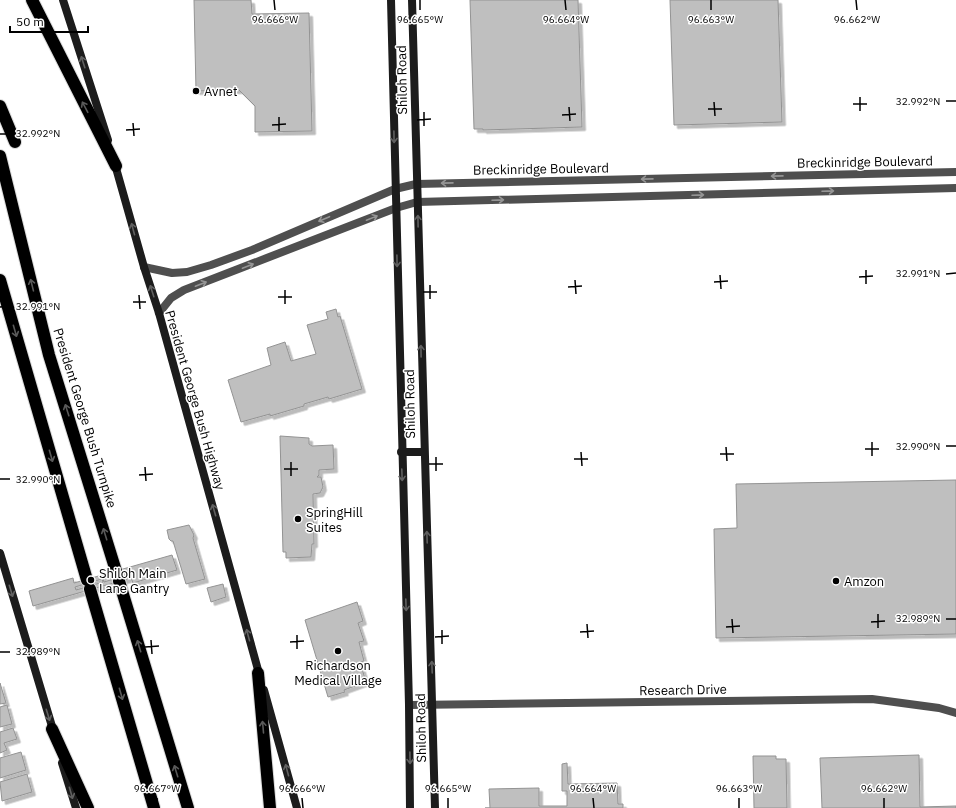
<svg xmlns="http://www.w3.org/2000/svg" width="956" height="808" viewBox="0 0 956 808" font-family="'IBM Plex Sans',sans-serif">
  <defs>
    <filter id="shadow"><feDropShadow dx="3.5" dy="3.5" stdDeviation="0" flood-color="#0004"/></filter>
  </defs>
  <rect width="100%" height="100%" fill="#fff"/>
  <g fill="#bfbfbf" stroke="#939393" fill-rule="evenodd" filter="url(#shadow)">
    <path d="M 194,0 L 251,0 L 252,14 L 309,13 L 312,131 L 255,132 L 255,106 L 239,90 L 196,91 Z"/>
    <path d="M 470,0 L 578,0 L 582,127 L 483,130 L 483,129 L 474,129 Z"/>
    <path d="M 670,0 L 778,0 L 782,122 L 674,125 Z"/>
    <path d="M 336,309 L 338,317 L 340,316 L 362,389 L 329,399 L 328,397 L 304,404 L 304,406 L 270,416 L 270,414 L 241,422 L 228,380 L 271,365 L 267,348 L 285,342 L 291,361 L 316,354 L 307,325 L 328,319 L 326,312 Z"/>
    <path d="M 280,436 L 309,438 L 309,444 L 312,446 L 333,445 L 334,469 L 319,470 L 319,475 L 317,477 L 321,477 L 323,487 L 320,493 L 313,494 L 314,544 L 312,544 L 311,557 L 286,558 L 286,552 L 283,552 Z"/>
    <path d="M 956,480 L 956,634 L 716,638 L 714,529 L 737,528 L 736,484 Z"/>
    <path d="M 189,525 L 194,535 L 193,538 L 205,579 L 186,584 L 173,541 L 171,541 L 169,539 L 167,530 Z"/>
    <path d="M 172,555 L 177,570 L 133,583 L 131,578 L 33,606 L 29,591 L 73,578 L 74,583 ZM 129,571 L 130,574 L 104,582 L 103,579 ZM 102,579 L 103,582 L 76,590 L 75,587 Z"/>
    <path d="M 223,584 L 226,597 L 211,602 L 207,588 Z"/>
    <path d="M 357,602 L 363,621 L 358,623 L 364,641 L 359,642 L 364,661 L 360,662 L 366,682 L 344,690 L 345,692 L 328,697 L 305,620 Z"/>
    <path d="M 0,683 L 6,703 L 0,704 Z"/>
    <path d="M 7,705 L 12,724 L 0,727 L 0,707 Z"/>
    <path d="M 13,728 L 17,739 L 4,743 L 7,750 L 0,753 L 0,732 Z"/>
    <path d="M 21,752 L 26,770 L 0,778 L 0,758 Z"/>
    <path d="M 919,755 L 920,807 L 956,806 L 956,808 L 822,808 L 820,758 Z"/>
    <path d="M 753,756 L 776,756 L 776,759 L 786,759 L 787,808 L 754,808 Z"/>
    <path d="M 567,763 L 568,784 L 617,783 L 618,804 L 623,804 L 623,808 L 485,808 L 490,808 L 489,789 L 539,788 L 539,806 L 567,806 L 567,791 L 562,791 L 562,764 Z"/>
    <path d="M 27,774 L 32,792 L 2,801 L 0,782 Z"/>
  </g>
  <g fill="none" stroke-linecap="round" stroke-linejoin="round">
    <g stroke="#dbdbdb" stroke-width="14">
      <g id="motorway">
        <path d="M 32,0 L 116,166"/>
        <path d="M 0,106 L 15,142"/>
        <path d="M 0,156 L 49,355 L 116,571"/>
        <path d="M 0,280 L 87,580"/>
        <path d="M 119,581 L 188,808"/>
        <path d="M 90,589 L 154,808"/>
        <path d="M 258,673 L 270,808"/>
        <path d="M 52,729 L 88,808"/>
      </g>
    </g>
    <path stroke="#4f4f4f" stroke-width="8" d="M 409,705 L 872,699 L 939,708 L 956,713"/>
    <g stroke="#4f4f4f" stroke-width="8">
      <path d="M 144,267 L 172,273 L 187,272 L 211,265 L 252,250 L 395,189 L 416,184 L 956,172"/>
      <path d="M 159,313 L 171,298 L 184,290 L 396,208 L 417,202 L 956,188"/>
    </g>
    <g stroke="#1c1c1c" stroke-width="8">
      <path d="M 63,0 L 108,140"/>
      <path d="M 391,0 L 409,705 L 410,808"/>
      <path d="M 412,0 L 435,808"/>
      <path d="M 114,161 L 144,267 L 159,313 L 260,677"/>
      <path d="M 401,452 L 423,452"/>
      <path d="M 0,553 L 54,733"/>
      <path d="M 264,690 L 297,808"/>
      <path d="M 62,763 L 76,808"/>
    </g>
    <use href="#motorway" stroke="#000" stroke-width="12"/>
  </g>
  <defs><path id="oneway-shaft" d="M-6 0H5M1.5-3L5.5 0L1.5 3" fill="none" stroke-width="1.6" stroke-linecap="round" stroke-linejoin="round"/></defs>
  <g stroke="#606060">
    <use href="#oneway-shaft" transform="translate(83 62) rotate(-108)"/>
    <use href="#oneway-shaft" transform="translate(394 137) rotate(89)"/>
    <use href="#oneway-shaft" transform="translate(418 221) rotate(-91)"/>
    <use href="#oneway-shaft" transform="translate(133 229) rotate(-105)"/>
    <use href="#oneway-shaft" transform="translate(397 261) rotate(89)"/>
    <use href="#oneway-shaft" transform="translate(152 291) rotate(-108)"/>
    <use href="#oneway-shaft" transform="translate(421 351) rotate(-91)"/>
    <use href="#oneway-shaft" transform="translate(402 475) rotate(88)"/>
    <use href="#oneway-shaft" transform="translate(214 510) rotate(-106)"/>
    <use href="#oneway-shaft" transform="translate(427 537) rotate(-92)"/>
    <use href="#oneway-shaft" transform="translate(11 591) rotate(73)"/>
    <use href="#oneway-shaft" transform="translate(406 605) rotate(88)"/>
    <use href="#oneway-shaft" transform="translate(248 635) rotate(-105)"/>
    <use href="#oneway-shaft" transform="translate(432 667) rotate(-92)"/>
    <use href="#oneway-shaft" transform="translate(48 715) rotate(73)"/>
    <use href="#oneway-shaft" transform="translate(410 758) rotate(89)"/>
    <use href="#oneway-shaft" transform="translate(287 770) rotate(-105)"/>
    <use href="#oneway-shaft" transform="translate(71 793) rotate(74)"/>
  </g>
  <g stroke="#595959">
    <use href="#oneway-shaft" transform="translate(85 107) rotate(-118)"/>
    <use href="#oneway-shaft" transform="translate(32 285) rotate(-104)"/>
    <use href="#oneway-shaft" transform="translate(15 331) rotate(74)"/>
    <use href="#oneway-shaft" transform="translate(67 410) rotate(-108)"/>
    <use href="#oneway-shaft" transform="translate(51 456) rotate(74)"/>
    <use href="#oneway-shaft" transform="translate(105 534) rotate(-107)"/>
    <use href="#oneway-shaft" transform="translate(139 646) rotate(-107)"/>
    <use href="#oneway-shaft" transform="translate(121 694) rotate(74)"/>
    <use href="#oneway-shaft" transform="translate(263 727) rotate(-95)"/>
    <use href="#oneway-shaft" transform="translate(176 771) rotate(-107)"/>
  </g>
  <g stroke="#959595">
    <use href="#oneway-shaft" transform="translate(777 176) rotate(179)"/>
    <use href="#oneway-shaft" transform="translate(647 179) rotate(179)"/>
    <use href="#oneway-shaft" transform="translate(447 183) rotate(179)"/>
    <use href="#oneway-shaft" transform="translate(828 191) rotate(-2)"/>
    <use href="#oneway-shaft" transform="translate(698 195) rotate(-2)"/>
    <use href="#oneway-shaft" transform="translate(498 200) rotate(-2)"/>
    <use href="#oneway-shaft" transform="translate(372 218) rotate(-22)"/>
    <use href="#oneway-shaft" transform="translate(324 219) rotate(157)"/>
    <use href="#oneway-shaft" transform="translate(248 266) rotate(-21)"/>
    <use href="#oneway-shaft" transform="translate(201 284) rotate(-21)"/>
  </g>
  <path fill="none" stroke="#000" stroke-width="1.5" d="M 274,0 L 275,10M 420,0 L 420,10M 565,0 L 566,10M 711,0 L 711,10M 856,0 L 857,10M 860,97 L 860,111M 946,101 L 956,101M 714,102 L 715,116M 853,104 L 867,104M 569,107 L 570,121M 708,109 L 722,109M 424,112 L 424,126M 562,115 L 576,114M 279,117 L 279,131M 417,120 L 431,119M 133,123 L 134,136M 272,125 L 286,124M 126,130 L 140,129M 0,134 L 10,134M 866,270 L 866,284M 946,274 L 956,273M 720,275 L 721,289M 859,277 L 873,276M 575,280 L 576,294M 714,282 L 728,281M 430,285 L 430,299M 568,287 L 582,286M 285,290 L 285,304M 423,292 L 437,292M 139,295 L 140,309M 278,297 L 292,297M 133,302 L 146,302M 0,307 L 10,306M 872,442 L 872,456M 946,446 L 956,446M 726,447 L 727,461M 865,449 L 879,449M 581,452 L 582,466M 720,454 L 734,454M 436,457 L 436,471M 574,459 L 588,459M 291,462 L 291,476M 429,464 L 443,464M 145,467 L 146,481M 284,469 L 298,469M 139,475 L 153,474M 0,479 L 10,479M 878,614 L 878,628M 732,619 L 733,633M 946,619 L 956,619M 871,622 L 885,621M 587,624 L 588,638M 726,627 L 740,626M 442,630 L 442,644M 580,632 L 594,631M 297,635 L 297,649M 435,637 L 449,636M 151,640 L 152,654M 290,642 L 304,641M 145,647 L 159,646M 0,652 L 10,652M 157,798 L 157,808M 302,798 L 303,808M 448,798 L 448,808M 593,798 L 594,808M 739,798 L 739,808M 884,798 L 884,808"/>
  <g fill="#000" stroke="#fff" stroke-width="1.5">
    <circle cx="196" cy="91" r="4"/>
    <circle cx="298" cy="519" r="4"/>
    <circle cx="91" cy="580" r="4"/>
    <circle cx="836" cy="581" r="4"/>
    <circle cx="338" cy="651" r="4"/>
  </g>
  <g text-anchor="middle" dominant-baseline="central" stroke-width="3" stroke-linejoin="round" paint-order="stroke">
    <g font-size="13" fill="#000" stroke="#fff">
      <text transform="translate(402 80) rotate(-91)">Shiloh Road</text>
      <text transform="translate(865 162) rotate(-1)">Breckinridge Boulevard</text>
      <text transform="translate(541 169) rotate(-1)">Breckinridge Boulevard</text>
      <text transform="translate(195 400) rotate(74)">President George Bush Highway</text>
      <text transform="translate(410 404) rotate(-91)">Shiloh Road</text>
      <text transform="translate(85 418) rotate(73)">President George Bush Turnpike</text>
      <text transform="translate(683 690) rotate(-1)">Research Drive</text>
      <text transform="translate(421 728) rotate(-91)">Shiloh Road</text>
    </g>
    <g font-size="13" fill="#000" stroke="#fff" text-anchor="start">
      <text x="204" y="91">Avnet</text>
      <text x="306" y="512">SpringHill<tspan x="306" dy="15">Suites</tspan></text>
      <text x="99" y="573">Shiloh Main<tspan x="99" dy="15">Lane Gantry</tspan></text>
      <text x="844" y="581">Amzon</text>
      <text x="338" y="665" text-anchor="middle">Richardson<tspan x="338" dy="15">Medical Village</tspan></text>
    </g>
  </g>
  <g font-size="10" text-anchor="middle" fill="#000" stroke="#fff" stroke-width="3" stroke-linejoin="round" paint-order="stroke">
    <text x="275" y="23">96.666°W</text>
    <text x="420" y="23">96.665°W</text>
    <text x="566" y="23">96.664°W</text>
    <text x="711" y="23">96.663°W</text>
    <text x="857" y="23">96.662°W</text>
    <text x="918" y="105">32.992°N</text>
    <text x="38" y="137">32.992°N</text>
    <text x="918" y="277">32.991°N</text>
    <text x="38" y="310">32.991°N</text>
    <text x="918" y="450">32.990°N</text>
    <text x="38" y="483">32.990°N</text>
    <text x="918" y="622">32.989°N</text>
    <text x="38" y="655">32.989°N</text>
    <text x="157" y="792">96.667°W</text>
    <text x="302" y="792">96.666°W</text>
    <text x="448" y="792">96.665°W</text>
    <text x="593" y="792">96.664°W</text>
    <text x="739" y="792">96.663°W</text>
    <text x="884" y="792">96.662°W</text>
  </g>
  <path d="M10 26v6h78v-6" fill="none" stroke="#000000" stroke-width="2"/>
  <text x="16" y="26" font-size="12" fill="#000000" stroke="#ffffff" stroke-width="3" paint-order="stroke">50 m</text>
</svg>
